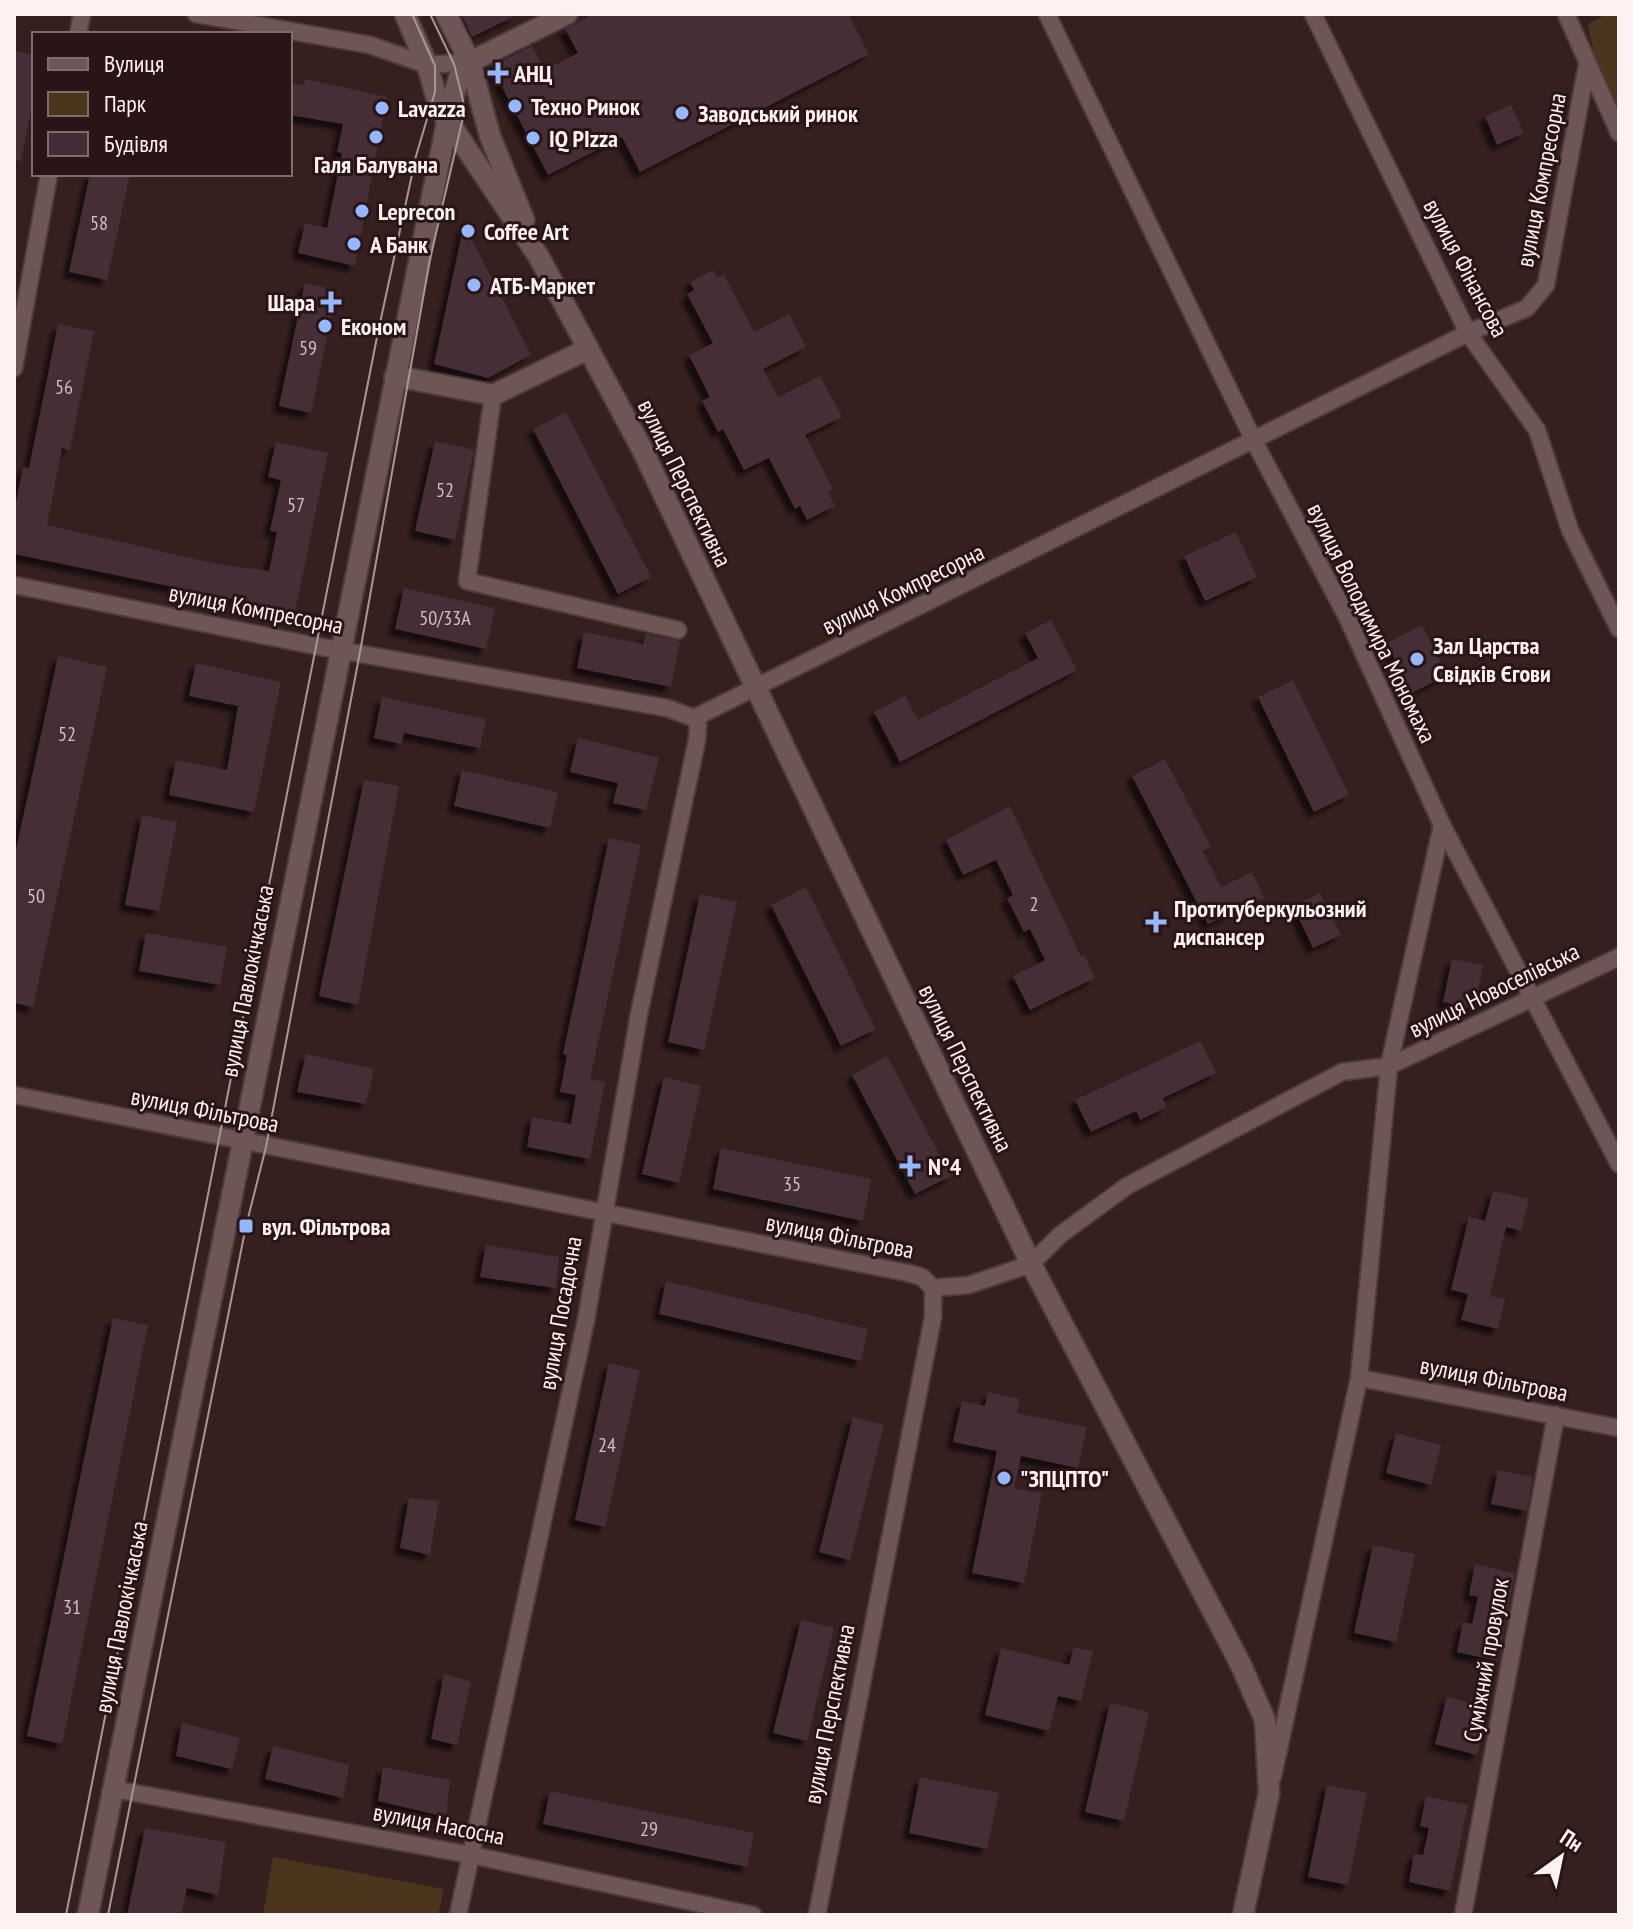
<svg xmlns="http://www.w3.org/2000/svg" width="1633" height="1929" viewBox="0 0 1633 1929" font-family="'PT Sans Narrow',sans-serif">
  <defs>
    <filter id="shadow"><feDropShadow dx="-6" dy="6" stdDeviation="2" flood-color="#0009"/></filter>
  </defs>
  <rect width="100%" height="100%" fill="#351f1f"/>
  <g fill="#4c351d">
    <path d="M 1607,14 L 1619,14 L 1619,113 L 1595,61 L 1588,24 Z"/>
    <path d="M 273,1857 L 444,1889 L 438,1915 L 263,1915 Z"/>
  </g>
  <g fill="#442e36" filter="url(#shadow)">
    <path d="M 461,14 L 519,14 L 472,37 Z"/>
    <path d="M 593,14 L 848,14 L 869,54 L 640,172 L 622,137 L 548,175 L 491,66 L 532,46 L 545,70 L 578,53 L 565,29 Z"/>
    <path d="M 14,51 L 34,55 L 34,95 L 21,161 L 14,160 Z"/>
    <path d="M 305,79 L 387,97 L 355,266 L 298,253 L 305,223 L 327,228 L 342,153 L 337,152 L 343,124 L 290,115 L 290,83 L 304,85 Z"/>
    <path d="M 1511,105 L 1524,133 L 1497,145 L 1485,116 Z"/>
    <path d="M 90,174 L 130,174 L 107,280 L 69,272 Z"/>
    <path d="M 464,224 L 531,355 L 488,378 L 434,364 Z"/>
    <path d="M 713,270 L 717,278 L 724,275 L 754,332 L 789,314 L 806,347 L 763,369 L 778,397 L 820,376 L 842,417 L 805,435 L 833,489 L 828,492 L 835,506 L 807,520 L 800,506 L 795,509 L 769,458 L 744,470 L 723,429 L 718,432 L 702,401 L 710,397 L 689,355 L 713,343 L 687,294 L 694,290 L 690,282 Z"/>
    <path d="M 305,283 L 337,290 L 311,413 L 279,406 Z"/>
    <path d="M 58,324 L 94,331 L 70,450 L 62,448 L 47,525 L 217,564 L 269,571 L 277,532 L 270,531 L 281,480 L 268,477 L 276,442 L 328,453 L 295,612 L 14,554 L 14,512 L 23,467 L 29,468 Z"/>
    <path d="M 566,412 L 651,577 L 618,594 L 533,429 Z"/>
    <path d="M 435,441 L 474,450 L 455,540 L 415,531 Z"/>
    <path d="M 1236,532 L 1257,577 L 1205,601 L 1184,556 Z"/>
    <path d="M 404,588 L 495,608 L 486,649 L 395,629 Z"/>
    <path d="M 1051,620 L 1077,670 L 900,762 L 874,712 L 905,696 L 918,720 L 1038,658 L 1025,633 Z"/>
    <path d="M 1422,625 L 1447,675 L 1412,693 L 1387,643 Z"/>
    <path d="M 584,632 L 643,644 L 646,634 L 680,641 L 671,687 L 577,668 Z"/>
    <path d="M 58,656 L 107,667 L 33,1007 L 14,1003 L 14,859 Z"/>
    <path d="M 196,663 L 281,682 L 254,812 L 169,795 L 176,760 L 227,770 L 238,706 L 189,696 Z"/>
    <path d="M 1293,680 L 1349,795 L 1314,812 L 1258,697 Z"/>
    <path d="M 382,697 L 486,719 L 480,748 L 404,733 L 401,744 L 374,738 Z"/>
    <path d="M 578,738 L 659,758 L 646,810 L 613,803 L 618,783 L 570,772 Z"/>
    <path d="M 1165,759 L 1211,847 L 1203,851 L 1221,887 L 1252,872 L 1264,898 L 1208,924 L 1132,776 Z"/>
    <path d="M 462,770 L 558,792 L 550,828 L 454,806 Z"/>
    <path d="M 364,780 L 399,786 L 358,1005 L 319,996 Z"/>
    <path d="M 1010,806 L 1081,957 L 1084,955 L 1095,978 L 1030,1010 L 1013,976 L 1045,960 L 1030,929 L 1024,932 L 1007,898 L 1013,895 L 996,860 L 963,875 L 946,840 Z"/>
    <path d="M 142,815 L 177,822 L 159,911 L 125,905 Z"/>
    <path d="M 609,838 L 641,845 L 590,1079 L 605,1082 L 590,1159 L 527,1147 L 532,1117 L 571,1124 L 576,1095 L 560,1092 L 567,1055 L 563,1054 Z"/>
    <path d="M 806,887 L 876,1029 L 841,1046 L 771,905 Z"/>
    <path d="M 1320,893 L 1341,935 L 1313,948 L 1293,906 Z"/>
    <path d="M 700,894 L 737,902 L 704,1050 L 668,1042 Z"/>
    <path d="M 146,933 L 227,947 L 220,985 L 139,971 Z"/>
    <path d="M 1452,959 L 1483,965 L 1474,1009 L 1443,1002 Z"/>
    <path d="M 1200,1041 L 1216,1073 L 1163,1098 L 1167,1107 L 1140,1120 L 1136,1111 L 1091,1132 L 1075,1100 Z"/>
    <path d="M 306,1054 L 374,1069 L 366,1104 L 297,1092 Z"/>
    <path d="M 887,1056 L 951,1176 L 915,1194 L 852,1075 Z"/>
    <path d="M 664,1077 L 701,1086 L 679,1183 L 642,1174 Z"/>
    <path d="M 721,1148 L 871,1179 L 863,1221 L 713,1189 Z"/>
    <path d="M 1493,1191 L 1529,1199 L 1521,1231 L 1506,1227 L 1490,1296 L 1505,1299 L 1498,1329 L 1461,1320 L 1468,1294 L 1451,1290 L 1469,1217 L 1485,1221 Z"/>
    <path d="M 486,1245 L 559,1257 L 556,1288 L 480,1277 Z"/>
    <path d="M 666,1281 L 868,1329 L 861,1361 L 659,1314 Z"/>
    <path d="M 113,1318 L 148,1325 L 62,1744 L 27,1736 Z"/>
    <path d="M 609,1363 L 640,1370 L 605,1527 L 575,1520 Z"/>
    <path d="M 988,1392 L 1020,1399 L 1017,1413 L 1087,1427 L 1078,1468 L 1021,1456 L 1014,1488 L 1042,1493 L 1024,1583 L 972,1573 L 997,1451 L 953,1442 L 962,1401 L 985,1406 Z"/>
    <path d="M 853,1417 L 884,1425 L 850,1560 L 819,1552 Z"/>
    <path d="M 1396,1433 L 1441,1445 L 1431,1485 L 1386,1473 Z"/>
    <path d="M 1498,1470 L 1533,1477 L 1527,1511 L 1491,1504 Z"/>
    <path d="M 409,1498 L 439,1501 L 430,1555 L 400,1548 Z"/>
    <path d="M 1373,1545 L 1415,1554 L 1396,1642 L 1354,1633 Z"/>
    <path d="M 1475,1564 L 1515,1573 L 1498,1661 L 1457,1652 L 1463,1622 L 1472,1624 L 1478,1597 L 1469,1595 Z"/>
    <path d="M 801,1620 L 834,1628 L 807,1741 L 773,1733 Z"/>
    <path d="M 1074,1647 L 1093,1651 L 1081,1701 L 1058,1696 L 1049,1731 L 985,1715 L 1001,1648 L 1069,1665 Z"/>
    <path d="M 444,1674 L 471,1682 L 457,1745 L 431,1739 Z"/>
    <path d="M 1447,1697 L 1489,1708 L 1477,1755 L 1435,1744 Z"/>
    <path d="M 1110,1703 L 1149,1712 L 1124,1821 L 1085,1812 Z"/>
    <path d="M 182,1723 L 240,1738 L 232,1769 L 176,1756 Z"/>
    <path d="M 273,1746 L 349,1765 L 343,1798 L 265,1779 Z"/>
    <path d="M 383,1767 L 450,1780 L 446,1817 L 378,1801 Z"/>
    <path d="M 920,1777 L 999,1793 L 987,1849 L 909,1833 Z"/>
    <path d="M 1327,1785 L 1367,1793 L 1348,1885 L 1308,1877 Z"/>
    <path d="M 550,1791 L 754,1833 L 747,1867 L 543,1824 Z"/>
    <path d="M 1426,1796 L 1468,1805 L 1450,1891 L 1409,1882 L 1414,1854 L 1423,1855 L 1429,1828 L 1420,1826 Z"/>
    <path d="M 145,1828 L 226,1842 L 218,1895 L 187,1888 L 181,1915 L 127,1915 Z"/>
  </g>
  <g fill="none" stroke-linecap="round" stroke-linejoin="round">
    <g stroke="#4d3b3c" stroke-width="20">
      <g id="minor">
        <path d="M 196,14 L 370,45 L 427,65 L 470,62"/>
        <path d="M 1047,14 L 1254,441 L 1347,617 L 1442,825 L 1619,1164"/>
        <path d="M 1313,14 L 1468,333 L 1537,430 L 1570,530 L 1619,629"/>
        <path d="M 1566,14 L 1619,133"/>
        <path d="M 78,34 L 82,14"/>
        <path d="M 14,368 L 49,174"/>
        <path d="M 493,395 L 467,581 L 678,630"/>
        <path d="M 14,585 L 316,646 L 667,708 L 694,718 L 1468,333 L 1527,308 L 1546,285 L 1587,65"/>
        <path d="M 1389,1066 L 1619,957"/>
        <path d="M 1389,1066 L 1442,825"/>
        <path d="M 14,1095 L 908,1273 L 922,1277 L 933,1288 L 969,1285 L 1031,1264 L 1060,1235 L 1127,1186 L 1342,1072 L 1389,1066 L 1359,1378 L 1273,1776"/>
        <path d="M 1359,1378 L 1619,1428"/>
        <path d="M 113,1789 L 471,1855 L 753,1915"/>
        <path d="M 458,1915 L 586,1320 L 639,1014 L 697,740 L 698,725 L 694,718"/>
        <path d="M 817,1915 L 933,1317 L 933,1288"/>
        <path d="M 1463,1915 L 1556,1415"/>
      </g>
    </g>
    <g stroke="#4d3b3c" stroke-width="24">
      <g id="tertiary">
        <path d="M 405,14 L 427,65 L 440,109 L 539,257 L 642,449 L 1031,1264 L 1240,1663 L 1265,1720 L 1269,1793 L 1243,1915"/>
        <path d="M 446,14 L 470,62 L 490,136 L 524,220"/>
        <path d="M 395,376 L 493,395 L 588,349"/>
        <path d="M 88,1915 L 450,107 L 459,78 L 470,62 L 567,14"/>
      </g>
    </g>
    <use href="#minor" stroke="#6f5656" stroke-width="16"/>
    <use href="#tertiary" stroke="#6f5656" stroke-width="20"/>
    <g stroke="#a89797" stroke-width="2">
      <path d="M 66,1915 L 377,337 L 416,156 L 435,92 L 435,66 L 412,14"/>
      <path d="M 108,1915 L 246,1226 L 266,1147 L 360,652 L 430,259 L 465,109 L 454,64 L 430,14"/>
    </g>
  </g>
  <g fill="#94b7fd" stroke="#2a1516" stroke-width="3">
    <path d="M494 61h8v8h8v8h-8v8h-8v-8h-8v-8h8z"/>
    <circle cx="515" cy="106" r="8"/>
    <circle cx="382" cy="108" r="8"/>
    <circle cx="682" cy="113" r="8"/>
    <circle cx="376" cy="137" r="8"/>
    <circle cx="533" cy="138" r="8"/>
    <circle cx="362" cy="211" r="8"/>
    <circle cx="468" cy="231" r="8"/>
    <circle cx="354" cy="244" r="8"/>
    <circle cx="474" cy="285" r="8"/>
    <path d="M327 290h8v8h8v8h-8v8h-8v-8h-8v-8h8z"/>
    <circle cx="325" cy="326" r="8"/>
    <circle cx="1417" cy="659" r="8"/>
    <path d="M1152 910h8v8h8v8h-8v8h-8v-8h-8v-8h8z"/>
    <path d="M906 1154h8v8h8v8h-8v8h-8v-8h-8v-8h8z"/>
    <rect x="238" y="1218" width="16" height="16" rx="4"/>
    <circle cx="1004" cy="1478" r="8"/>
  </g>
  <g text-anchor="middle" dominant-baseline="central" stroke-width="6" stroke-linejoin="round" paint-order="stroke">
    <g font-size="20" fill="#d0c0c2">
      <text x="99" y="223">58</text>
      <text x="308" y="348">59</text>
      <text x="64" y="387">56</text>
      <text x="445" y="490">52</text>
      <text x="296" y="505">57</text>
      <text x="445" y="618">50/33А</text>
      <text x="67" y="734">52</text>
      <text x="36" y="896">50</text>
      <text x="1034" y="904">2</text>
      <text x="792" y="1184">35</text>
      <text x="607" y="1445">24</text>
      <text x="72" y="1607">31</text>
      <text x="649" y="1829">29</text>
    </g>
    <g font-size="24" font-weight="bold" fill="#fef1f1" stroke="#2a1516" text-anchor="start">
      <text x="514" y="73">АНЦ</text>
      <text x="531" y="106">Техно Ринок</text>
      <text x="398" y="108">Lavazza</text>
      <text x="698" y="113">Заводський ринок</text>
      <text x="549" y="138">IQ PIzza</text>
      <text x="376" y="164" text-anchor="middle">Галя Балувана</text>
      <text x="378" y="211">Leprecon</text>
      <text x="484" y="231">Coffee Art</text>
      <text x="370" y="244">А Банк</text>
      <text x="490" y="285">АТБ-Маркет</text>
      <text x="315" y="302" text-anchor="end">Шара</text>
      <text x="341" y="326">Економ</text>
      <text x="1433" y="645">Зал Царства<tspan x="1433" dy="28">Свідків Єгови</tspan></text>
      <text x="1174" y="908">Протитуберкульозний<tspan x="1174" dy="28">диспансер</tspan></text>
      <text x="928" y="1166">N°4</text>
      <text x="262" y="1226">вул. Фільтрова</text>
      <text x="1020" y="1478">"ЗПЦПТО"</text>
    </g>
    <g font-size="24" fill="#fef1f1" stroke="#2a1516">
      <text transform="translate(1541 180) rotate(-79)">вулиця Компресорна</text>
      <text transform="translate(1466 268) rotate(62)">вулиця Фінансова</text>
      <text transform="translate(685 483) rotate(64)">вулиця Перспективна</text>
      <text transform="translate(903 589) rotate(-26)">вулиця Компресорна</text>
      <text transform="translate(256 609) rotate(11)">вулиця Компресорна</text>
      <text transform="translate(1372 623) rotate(64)">вулиця Володимира Мономаха</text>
      <text transform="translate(247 981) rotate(-79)">вулиця Павлокічкаська</text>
      <text transform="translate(1494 990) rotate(-26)">вулиця Новоселівська</text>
      <text transform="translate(966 1068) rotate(64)">вулиця Перспективна</text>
      <text transform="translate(205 1110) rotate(11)">вулиця Фільтрова</text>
      <text transform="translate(840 1236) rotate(11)">вулиця Фільтрова</text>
      <text transform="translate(560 1313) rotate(-80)">вулиця Посадочна</text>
      <text transform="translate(1494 1379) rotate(11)">вулиця Фільтрова</text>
      <text transform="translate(121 1617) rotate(-79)">вулиця Павлокічкаська</text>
      <text transform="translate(1486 1660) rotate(-80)">Суміжний провулок</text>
      <text transform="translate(829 1714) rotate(-79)">вулиця Перспективна</text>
      <text transform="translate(439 1824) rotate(11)">вулиця Насосна</text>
    </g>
  </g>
  <rect width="1633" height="1929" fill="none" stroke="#fef1f1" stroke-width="32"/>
  <rect x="32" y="32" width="260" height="144" fill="#2a1516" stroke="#7f6d6e" stroke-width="2"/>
  <rect x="48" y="58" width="40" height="12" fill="#6f5656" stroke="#7f6d6e" stroke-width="2"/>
  <text x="104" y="72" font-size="24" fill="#fef1f1">Вулиця</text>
  <rect x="48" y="92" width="40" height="24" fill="#4c351d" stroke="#7f6d6e" stroke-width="2"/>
  <text x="104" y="112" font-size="24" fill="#fef1f1">Парк</text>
  <rect x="48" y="132" width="40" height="24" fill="#442e36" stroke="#7f6d6e" stroke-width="2"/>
  <text x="104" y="152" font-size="24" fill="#fef1f1">Будівля</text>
  <g transform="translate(1561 1857) rotate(33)" stroke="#2a1516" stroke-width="6" paint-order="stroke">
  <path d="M0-6L14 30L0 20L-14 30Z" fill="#fef1f1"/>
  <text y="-12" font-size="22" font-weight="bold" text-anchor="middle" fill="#fef1f1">Пн</text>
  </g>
</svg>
